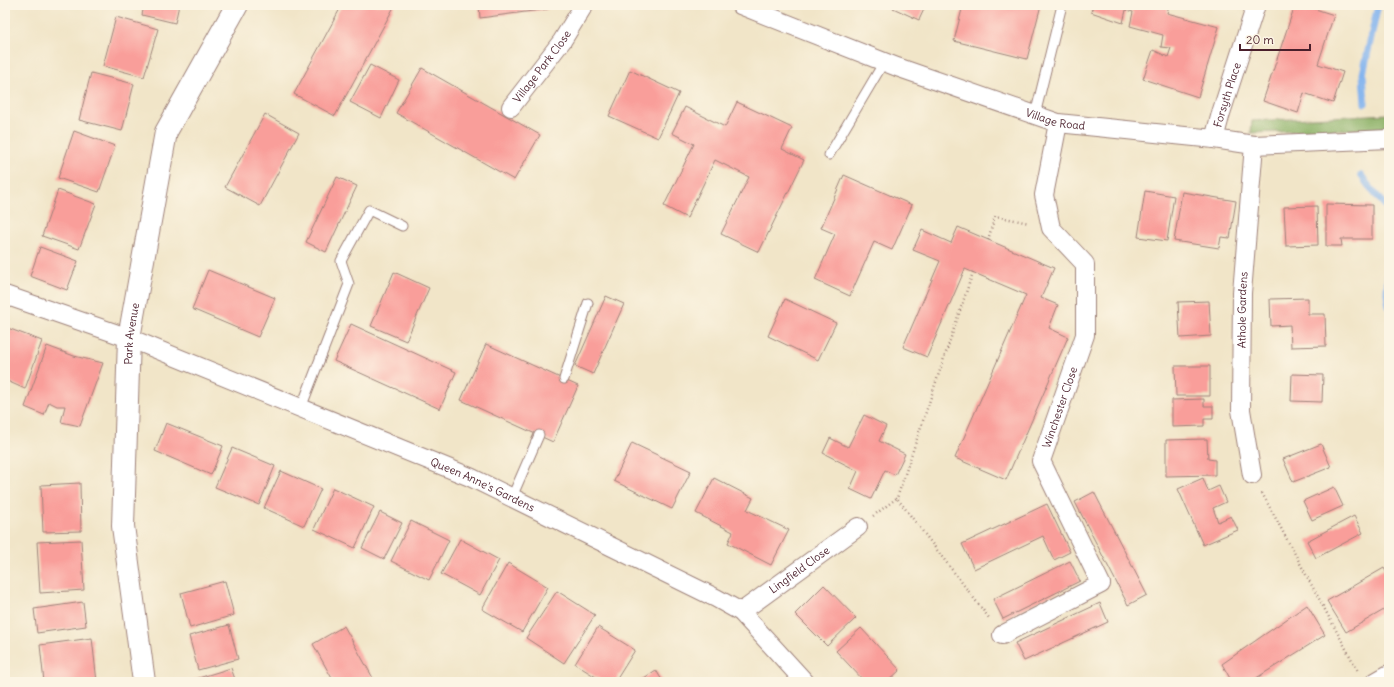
<svg xmlns="http://www.w3.org/2000/svg" width="1394" height="687" viewBox="0 0 1394 687" font-family="Delius,sans-serif">
  <rect width="100%" height="100%" fill="#fcf5e5"/>
  <filter id="ink" filterUnits="userSpaceOnUse"><feTurbulence type="fractalNoise" baseFrequency=".025" numOctaves="2"/><feDisplacementMap in="SourceGraphic" scale="8" xChannelSelector="R" yChannelSelector="G"/><feConvolveMatrix kernelMatrix="1 2 1 2 8 2 1 2 1" color-interpolation-filters="sRGB"/></filter>
  <filter id="wash" filterUnits="userSpaceOnUse"><feTurbulence type="fractalNoise" baseFrequency=".012" numOctaves="4" result="noise"/><feDisplacementMap in="SourceGraphic" scale="16" xChannelSelector="R" yChannelSelector="G"/><feGaussianBlur stdDeviation="0.9" result="paint"/><feColorMatrix in="noise" values="0 0 0 0 0 0 0 0 0 0 0 0 0 0 0 0 0 1.4 0 .05"/><feComposite in="paint" operator="in"/></filter>
  <g filter="url(#wash)">
    <rect width="100%" height="100%" fill="#f1e5c8"/>
    <path fill="#8bb166" stroke="#6a6848" d="M 1389,114 L 1389,128 L 1251,133 L 1252,121 Z"/>
    <g fill="none" stroke-linecap="round" stroke-linejoin="round">
      <g stroke="#82b3ee" stroke-width="7">
        <path d="M 1365,103 L 1363,74 L 1378,5"/>
        <path d="M 1361,175 L 1371,189 L 1389,210"/>
        <path d="M 1389,261 L 1387,293 L 1389,306"/>
      </g>
    </g>
    <g id="blocks">
      <g fill="#f99e9a">
        <path d="M 144,5 L 179,5 L 175,23 L 142,15 Z"/>
        <path d="M 342,5 L 395,5 L 335,116 L 294,94 Z"/>
        <path d="M 479,5 L 548,5 L 548,9 L 480,18 Z"/>
        <path d="M 895,5 L 926,5 L 919,20 L 893,8 Z"/>
        <path d="M 963,5 L 1041,5 L 1027,59 L 954,41 Z"/>
        <path d="M 1093,5 L 1169,5 L 1167,13 L 1219,27 L 1198,97 L 1143,79 L 1153,50 L 1168,57 L 1171,48 L 1161,47 L 1163,35 L 1130,26 L 1133,12 L 1126,10 L 1123,23 L 1091,12 Z"/>
        <path d="M 1295,5 L 1303,5 L 1334,15 L 1318,64 L 1343,72 L 1333,103 L 1304,93 L 1298,113 L 1263,101 Z"/>
        <path d="M 116,17 L 158,29 L 144,77 L 103,66 Z"/>
        <path d="M 370,65 L 399,80 L 381,118 L 350,102 Z"/>
        <path d="M 422,68 L 540,135 L 514,180 L 396,113 Z"/>
        <path d="M 630,70 L 679,93 L 658,138 L 609,116 Z"/>
        <path d="M 91,73 L 134,84 L 122,131 L 79,120 Z"/>
        <path d="M 737,102 L 792,128 L 782,149 L 804,160 L 759,252 L 721,234 L 749,177 L 715,160 L 687,218 L 664,206 L 694,144 L 672,133 L 685,107 L 725,127 Z"/>
        <path d="M 265,114 L 299,133 L 260,206 L 225,187 Z"/>
        <path d="M 74,131 L 115,146 L 99,192 L 58,178 Z"/>
        <path d="M 844,175 L 912,205 L 892,250 L 874,242 L 850,296 L 815,280 L 835,234 L 821,228 Z"/>
        <path d="M 337,177 L 357,186 L 326,252 L 306,242 Z"/>
        <path d="M 58,190 L 96,204 L 79,249 L 42,236 Z"/>
        <path d="M 1145,191 L 1174,196 L 1167,241 L 1138,237 Z"/>
        <path d="M 1182,192 L 1236,201 L 1230,238 L 1221,237 L 1219,248 L 1174,241 Z"/>
        <path d="M 1326,204 L 1372,205 L 1372,239 L 1341,239 L 1342,246 L 1326,246 Z"/>
        <path d="M 1317,206 L 1318,245 L 1286,246 L 1284,207 Z"/>
        <path d="M 958,227 L 1054,268 L 1041,298 L 1058,305 L 1049,328 L 1068,337 L 1006,480 L 955,458 L 1026,295 L 965,269 L 927,357 L 903,347 L 940,261 L 913,250 L 922,230 L 951,243 Z"/>
        <path d="M 40,247 L 78,261 L 67,290 L 30,276 Z"/>
        <path d="M 208,270 L 275,298 L 258,337 L 192,309 Z"/>
        <path d="M 394,272 L 429,288 L 406,341 L 371,326 Z"/>
        <path d="M 606,296 L 624,304 L 593,374 L 575,366 Z"/>
        <path d="M 1308,298 L 1308,314 L 1325,314 L 1326,346 L 1291,347 L 1290,325 L 1271,326 L 1270,299 Z"/>
        <path d="M 785,299 L 836,323 L 818,360 L 768,336 Z"/>
        <path d="M 1209,301 L 1211,336 L 1180,338 L 1178,302 Z"/>
        <path d="M 351,324 L 456,372 L 440,409 L 334,361 Z"/>
        <path d="M 5,327 L 42,341 L 25,389 L 5,380 Z"/>
        <path d="M 486,344 L 578,386 L 553,442 L 461,400 Z"/>
        <path d="M 47,346 L 74,356 L 103,363 L 80,426 L 61,422 L 65,406 L 57,406 L 49,402 L 44,415 L 25,407 Z"/>
        <path d="M 1175,366 L 1210,366 L 1210,396 L 1176,396 Z"/>
        <path d="M 1292,374 L 1323,375 L 1322,402 L 1291,401 Z"/>
        <path d="M 1204,399 L 1204,406 L 1213,406 L 1213,419 L 1204,419 L 1204,426 L 1172,427 L 1172,400 Z"/>
        <path d="M 864,415 L 886,426 L 879,441 L 905,454 L 895,475 L 885,470 L 871,499 L 850,489 L 858,471 L 823,453 L 830,438 L 848,447 Z"/>
        <path d="M 166,423 L 223,446 L 211,475 L 155,451 Z"/>
        <path d="M 1207,439 L 1208,459 L 1215,460 L 1215,475 L 1166,476 L 1166,440 Z"/>
        <path d="M 632,443 L 691,471 L 672,509 L 614,481 Z"/>
        <path d="M 1321,444 L 1331,467 L 1293,482 L 1283,459 Z"/>
        <path d="M 232,448 L 275,466 L 259,505 L 215,487 Z"/>
        <path d="M 281,471 L 321,489 L 304,526 L 264,508 Z"/>
        <path d="M 714,478 L 753,498 L 747,510 L 789,530 L 771,565 L 728,543 L 733,532 L 696,513 Z"/>
        <path d="M 1203,478 L 1208,491 L 1219,486 L 1226,502 L 1213,508 L 1218,522 L 1231,516 L 1238,530 L 1203,545 L 1178,489 Z"/>
        <path d="M 80,483 L 81,531 L 43,532 L 41,485 Z"/>
        <path d="M 1334,487 L 1343,506 L 1312,520 L 1303,501 Z"/>
        <path d="M 333,488 L 374,507 L 355,548 L 314,529 Z"/>
        <path d="M 1094,492 L 1147,595 L 1128,605 L 1075,502 Z"/>
        <path d="M 1047,504 L 1070,552 L 1054,560 L 1043,536 L 974,569 L 962,544 Z"/>
        <path d="M 380,512 L 402,523 L 384,559 L 362,548 Z"/>
        <path d="M 1354,516 L 1363,533 L 1316,558 L 1307,541 Z"/>
        <path d="M 411,521 L 449,540 L 429,580 L 391,561 Z"/>
        <path d="M 460,539 L 499,560 L 480,595 L 441,574 Z"/>
        <path d="M 81,540 L 84,590 L 40,593 L 37,542 Z"/>
        <path d="M 1070,561 L 1080,581 L 1003,619 L 993,599 Z"/>
        <path d="M 508,563 L 548,587 L 522,632 L 482,609 Z"/>
        <path d="M 1384,568 L 1389,577 L 1389,607 L 1346,632 L 1327,601 Z"/>
        <path d="M 225,581 L 234,615 L 190,628 L 181,593 Z"/>
        <path d="M 824,585 L 856,618 L 827,646 L 795,614 Z"/>
        <path d="M 557,591 L 595,615 L 564,663 L 526,638 Z"/>
        <path d="M 83,602 L 86,626 L 37,633 L 34,609 Z"/>
        <path d="M 1100,603 L 1108,622 L 1024,661 L 1015,643 Z"/>
        <path d="M 1307,605 L 1325,635 L 1250,682 L 1232,682 L 1222,664 Z"/>
        <path d="M 229,625 L 238,659 L 198,670 L 189,636 Z"/>
        <path d="M 344,626 L 373,678 L 365,682 L 334,682 L 313,644 Z"/>
        <path d="M 598,627 L 635,650 L 615,682 L 604,682 L 575,664 Z"/>
        <path d="M 861,628 L 900,670 L 887,682 L 865,682 L 836,651 Z"/>
        <path d="M 92,638 L 97,682 L 44,682 L 40,645 Z"/>
        <path d="M 231,668 L 236,682 L 193,682 L 192,680 Z"/>
        <path d="M 656,670 L 663,682 L 638,682 Z"/>
      </g>
    </g>
  </g>
  <g filter="url(#ink)">
    <use href="#blocks" fill-opacity="0" stroke="#9e827a" stroke-width="1"/>
    <g fill="none" stroke-linecap="round" stroke-linejoin="round">
      <g stroke="#9e827a" stroke-width="11">
        <g id="lane">
          <path d="M 1035,115 L 1062,5"/>
          <path d="M 829,155 L 884,62"/>
          <path d="M 564,379 L 588,303"/>
          <path d="M 301,408 L 349,284 L 341,261 L 369,210 L 402,226"/>
          <path d="M 512,497 L 539,435"/>
        </g>
      </g>
      <g stroke="#9e827a" stroke-width="20">
        <g id="street">
          <path id="s1" d="M 740,5 L 897,67 L 1058,123 L 1214,139 L 1254,145 L 1389,139"/>
          <path id="s2" d="M 511,107 L 562,41 L 584,5"/>
          <path id="s3" d="M 1214,139 L 1221,113 L 1256,5"/>
          <path id="s4" d="M 5,295 L 129,338 L 470,477 L 716,598 L 741,612 L 805,682"/>
          <path id="s5" d="M 1252,475 L 1241,410 L 1242,293 L 1254,145"/>
          <path id="s6" d="M 741,612 L 858,527"/>
          <path id="s7" d="M 1002,635 L 1101,584 L 1041,461 L 1085,335 L 1085,264 L 1051,228 L 1044,195 L 1058,123"/>
          <path d="M 1375,682 L 1389,674"/>
        </g>
      </g>
      <g stroke="#9e827a" stroke-width="24">
        <g id="secondary">
          <path id="s8" d="M 144,682 L 123,526 L 129,338 L 166,132 L 237,5"/>
        </g>
      </g>
      <g stroke="#9e827a" stroke-width="2.5" stroke-dasharray="1 3" stroke-linecap="butt">
        <path d="M 988,240 L 995,216 L 1029,223"/>
        <path d="M 973,272 L 897,498 L 989,618"/>
        <path d="M 1262,493 L 1358,671"/>
        <path d="M 873,516 L 897,498"/>
      </g>
      <use href="#lane" stroke="#fff" stroke-width="9"/>
      <use href="#street" stroke="#fff" stroke-width="18"/>
      <use href="#secondary" stroke="#fff" stroke-width="22"/>
    </g>
  </g>
  <g text-anchor="middle" dominant-baseline="central" stroke-width="4" stroke-linejoin="round" paint-order="stroke">
    <g font-size="11" fill="#4a1f2b" stroke="#fcf5e5">
      <text stroke="none"><textPath href="#s2" startOffset="51">Village Park Close</textPath></text>
      <text stroke="none"><textPath href="#s3" startOffset="46">Forsyth Place</textPath></text>
      <text stroke="none"><textPath href="#s1" startOffset="336">Village Road</textPath></text>
      <text stroke="none"><textPath href="#s5" startOffset="166">Athole Gardens</textPath></text>
      <text stroke="none"><textPath href="#s8" startOffset="350">Park Avenue</textPath></text>
      <text stroke="none"><textPath href="#s7" startOffset="305">Winchester Close</textPath></text>
      <text stroke="none"><textPath href="#s4" startOffset="514">Queen Anne's Gardens</textPath></text>
      <text stroke="none"><textPath href="#s6" startOffset="72">Lingfield Close</textPath></text>
    </g>
  </g>
  <rect width="1394" height="687" fill="none" stroke="#fcf5e5" stroke-width="20"/>
  <path d="M1240 44v6h70v-6" fill="none" stroke="#4a1f2b" stroke-width="2"/>
  <text x="1246" y="44" font-size="12" fill="#4a1f2b" stroke="#fcf5e5" stroke-width="3" paint-order="stroke">20 m</text>
</svg>
